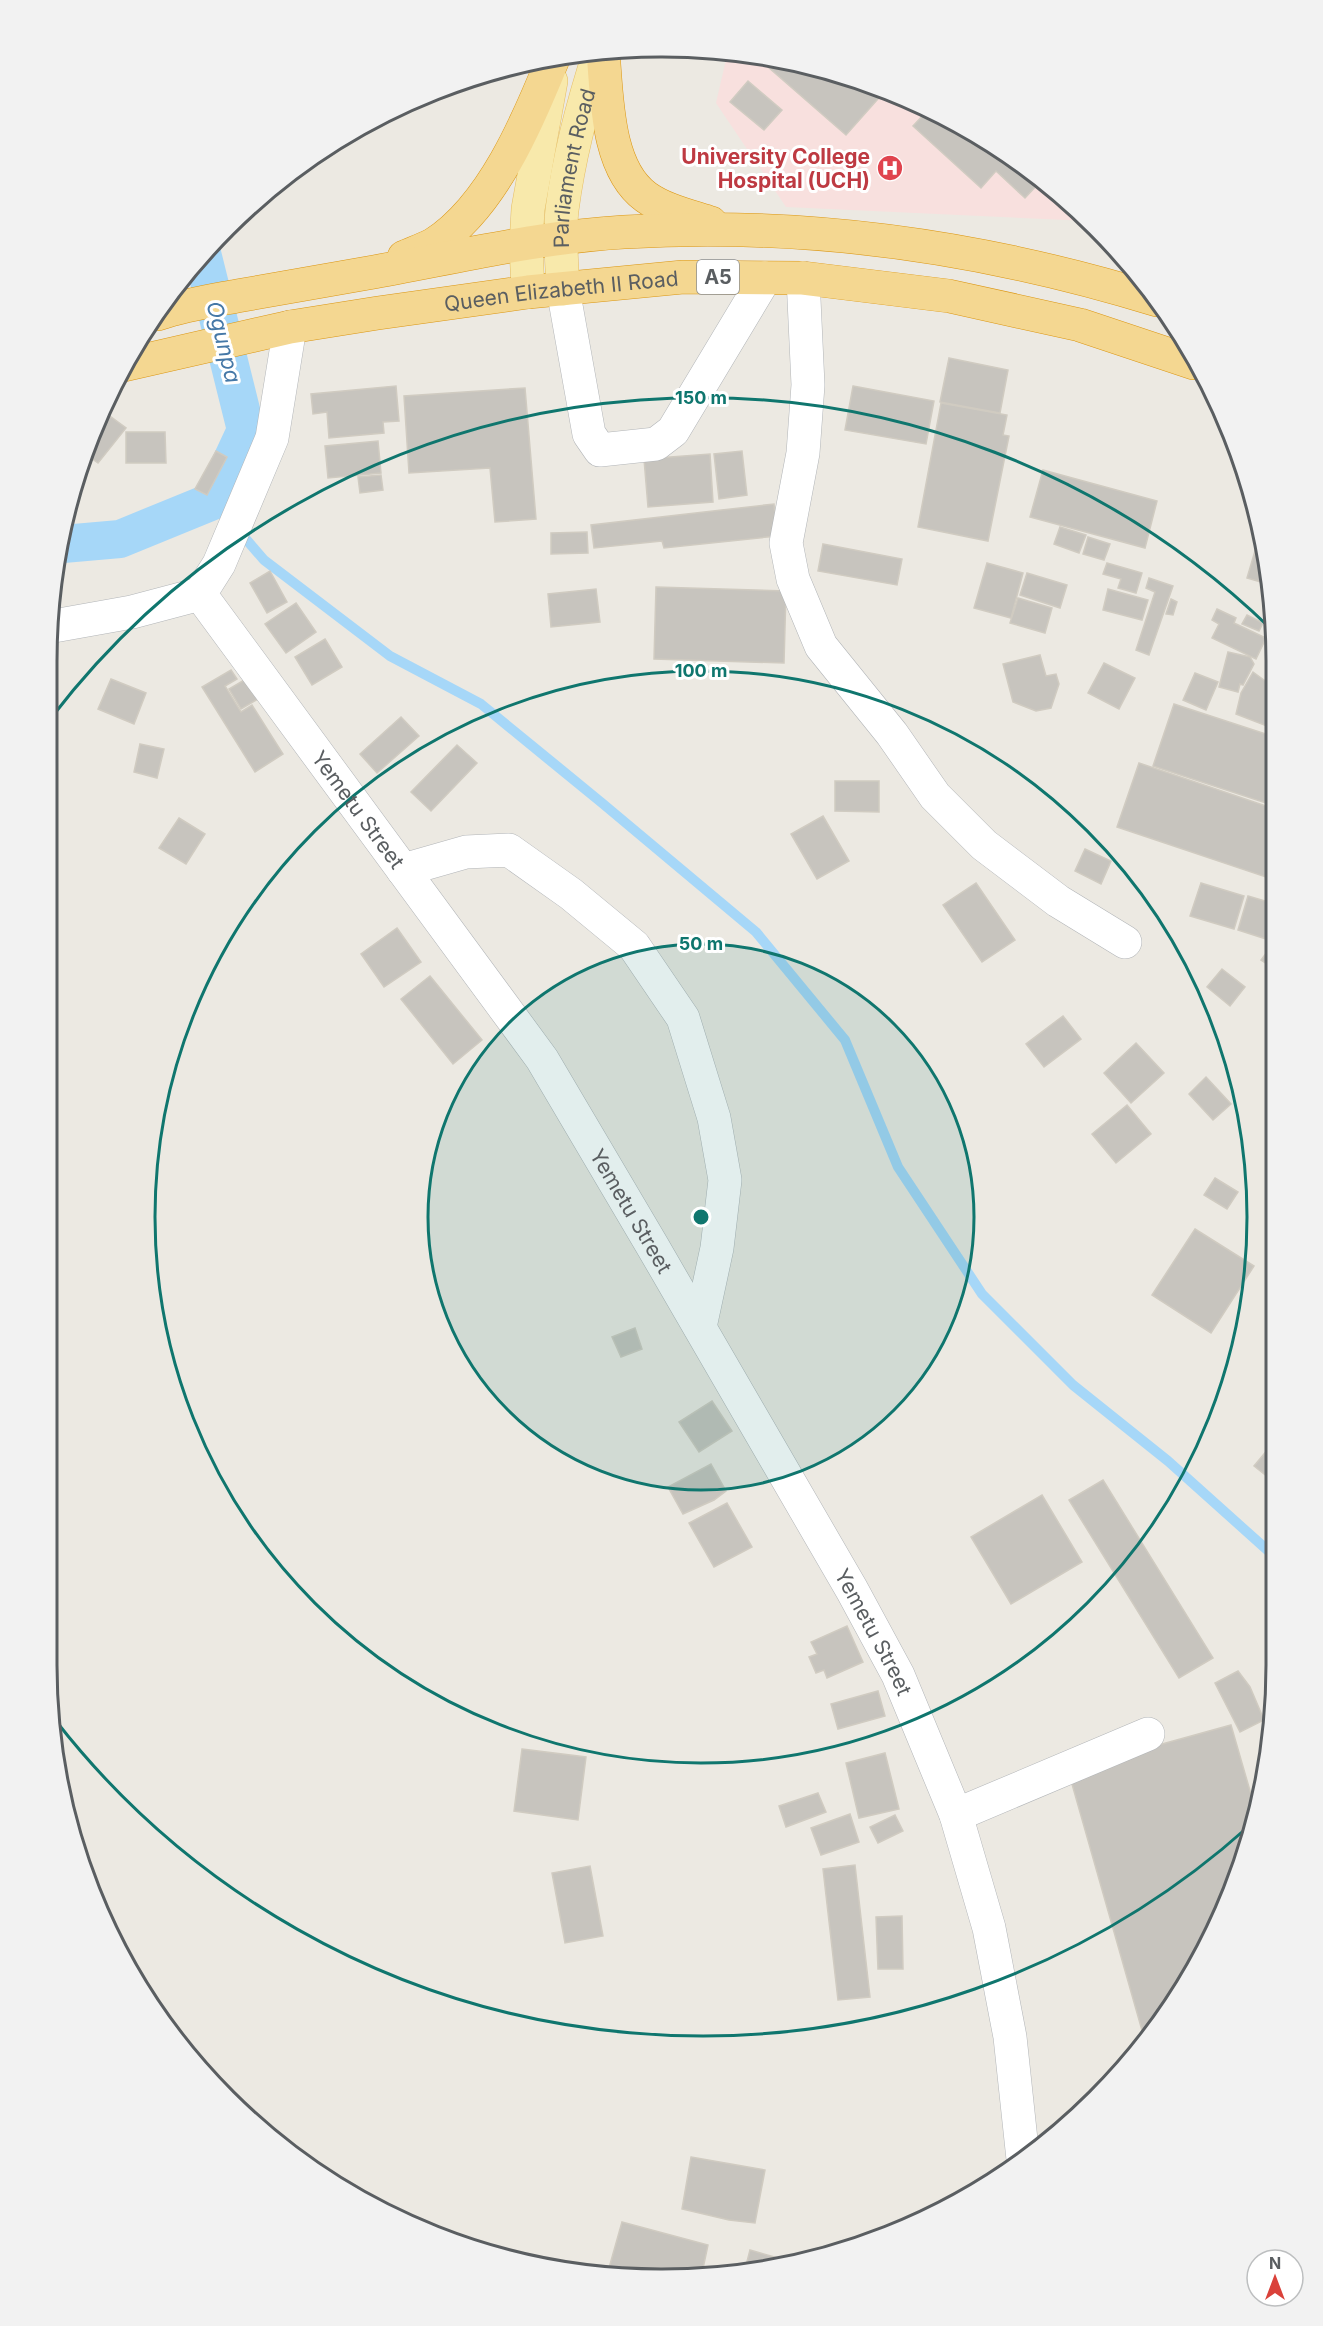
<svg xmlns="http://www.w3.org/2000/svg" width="1323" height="2326" viewBox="0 0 1323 2326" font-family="Inter,sans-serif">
  <rect width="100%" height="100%" fill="#ece9e2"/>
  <path fill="#f8e0de" d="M 728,51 L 742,52 L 860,79 L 969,129 L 1089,221 L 786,207 L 716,103 Z"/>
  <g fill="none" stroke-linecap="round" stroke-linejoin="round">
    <path stroke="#a6d7f8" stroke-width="10" d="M 213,501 L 264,560 L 390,656 L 481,704 L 602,803 L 756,932 L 845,1040 L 898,1167 L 982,1294 L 1073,1385 L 1168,1461 L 1275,1557"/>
    <path stroke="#a6d7f8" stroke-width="38" d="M 63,544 L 120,539 L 213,501 L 246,430 L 202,253"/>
  </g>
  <g fill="#c7c4be" stroke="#d0cbc1" stroke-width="1.5">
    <path d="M 753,54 L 860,79 L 885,91 L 846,135 Z"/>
    <path d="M 748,81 L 782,110 L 764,130 L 730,102 Z"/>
    <path d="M 928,110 L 969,129 L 1039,183 L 1025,198 L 996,171 L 981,188 L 913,126 Z"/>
    <path d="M 949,358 L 1008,370 L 1000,413 L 940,402 Z"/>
    <path d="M 396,386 L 399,421 L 383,422 L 384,433 L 329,438 L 327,412 L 313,414 L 311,394 Z"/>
    <path d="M 853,386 L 934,401 L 926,444 L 845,430 Z"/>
    <path d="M 525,388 L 536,519 L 495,522 L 490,468 L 409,473 L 404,396 Z"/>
    <path d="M 941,403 L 1007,415 L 1003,435 L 1009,436 L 988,541 L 918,527 Z"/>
    <path d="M 103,411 L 126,428 L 98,463 L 84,453 Z"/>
    <path d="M 126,432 L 165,432 L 166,463 L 126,463 Z"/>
    <path d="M 378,441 L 381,473 L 328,478 L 325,446 Z"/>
    <path d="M 216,451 L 227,457 L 207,495 L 195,489 Z"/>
    <path d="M 742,451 L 747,495 L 719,499 L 714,454 Z"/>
    <path d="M 710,454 L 713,502 L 648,507 L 644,459 Z"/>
    <path d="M 1043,470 L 1157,501 L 1145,548 L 1030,517 Z"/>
    <path d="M 381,475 L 383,490 L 360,493 L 358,477 Z"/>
    <path d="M 774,504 L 777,536 L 664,548 L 662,541 L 594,548 L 591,525 Z"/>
    <path d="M 1060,527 L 1086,535 L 1079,553 L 1054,544 Z"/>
    <path d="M 587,532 L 588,553 L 551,554 L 551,533 Z"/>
    <path d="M 1088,537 L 1110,544 L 1104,560 L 1083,554 Z"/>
    <path d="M 823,544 L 902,559 L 897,585 L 818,571 Z"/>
    <path d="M 1257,544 L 1263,545 L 1271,585 L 1247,578 Z"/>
    <path d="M 987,563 L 1023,573 L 1011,618 L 974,608 Z"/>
    <path d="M 1107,563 L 1142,573 L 1136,593 L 1118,588 L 1121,579 L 1103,574 Z"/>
    <path d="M 270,571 L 287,602 L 267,613 L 250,583 Z"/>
    <path d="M 1027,573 L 1067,585 L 1060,608 L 1020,595 Z"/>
    <path d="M 1149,578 L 1173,586 L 1149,655 L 1136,650 L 1155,592 L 1146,588 Z"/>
    <path d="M 656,587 L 786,591 L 784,663 L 654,659 Z"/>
    <path d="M 596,589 L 600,622 L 551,627 L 548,594 Z"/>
    <path d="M 1108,589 L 1148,600 L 1142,620 L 1103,610 Z"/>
    <path d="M 1018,598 L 1052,608 L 1045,633 L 1010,623 Z"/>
    <path d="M 1171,599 L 1177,602 L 1173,615 L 1166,614 Z"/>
    <path d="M 296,603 L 316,632 L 286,653 L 265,624 Z"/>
    <path d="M 1217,609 L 1236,618 L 1234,623 L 1266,638 L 1256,659 L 1212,638 L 1219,624 L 1212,620 Z"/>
    <path d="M 1247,615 L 1263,623 L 1259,631 L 1242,624 Z"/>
    <path d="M 325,639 L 342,667 L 312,685 L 295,657 Z"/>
    <path d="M 1228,652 L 1250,657 L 1254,664 L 1243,685 L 1240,684 L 1238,692 L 1219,687 Z"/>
    <path d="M 1040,655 L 1046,676 L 1056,674 L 1059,684 L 1051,708 L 1036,711 L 1013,702 L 1003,664 Z"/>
    <path d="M 1104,663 L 1135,678 L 1119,709 L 1088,693 Z"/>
    <path d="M 231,670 L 237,679 L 225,686 L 241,712 L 252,705 L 283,754 L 255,772 L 202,687 Z"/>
    <path d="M 1253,672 L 1272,686 L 1272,728 L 1236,714 L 1241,693 Z"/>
    <path d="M 1195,673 L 1218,682 L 1206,710 L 1183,700 Z"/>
    <path d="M 251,676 L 263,696 L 241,709 L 229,689 Z"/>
    <path d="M 111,679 L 146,693 L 134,724 L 98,709 Z"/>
    <path d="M 1174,704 L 1272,736 L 1272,805 L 1153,766 Z"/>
    <path d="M 401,717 L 419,736 L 377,773 L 360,754 Z"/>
    <path d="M 140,744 L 164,749 L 157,778 L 134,772 Z"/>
    <path d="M 457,745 L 477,763 L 431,811 L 411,792 Z"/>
    <path d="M 1139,763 L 1272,808 L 1272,879 L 1117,827 Z"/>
    <path d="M 835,781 L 879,781 L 879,812 L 835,811 Z"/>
    <path d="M 823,816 L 849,861 L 817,879 L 791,834 Z"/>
    <path d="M 179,818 L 205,834 L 186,864 L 159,848 Z"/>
    <path d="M 1085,849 L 1111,861 L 1101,884 L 1075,871 Z"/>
    <path d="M 976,883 L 1015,940 L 982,962 L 943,905 Z"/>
    <path d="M 1201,883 L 1244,896 L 1234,929 L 1190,916 Z"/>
    <path d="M 1248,896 L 1272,903 L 1272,918 L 1266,939 L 1238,930 Z"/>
    <path d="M 397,928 L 421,962 L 384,987 L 361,954 Z"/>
    <path d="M 1273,944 L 1273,968 L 1261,960 Z"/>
    <path d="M 1222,969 L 1245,987 L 1230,1006 L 1207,987 Z"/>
    <path d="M 430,976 L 482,1040 L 453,1064 L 401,999 Z"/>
    <path d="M 1063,1016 L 1081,1039 L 1044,1067 L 1026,1044 Z"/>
    <path d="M 1136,1043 L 1164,1073 L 1131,1103 L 1104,1073 Z"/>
    <path d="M 1206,1077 L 1231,1104 L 1213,1120 L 1189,1094 Z"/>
    <path d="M 1127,1105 L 1151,1134 L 1116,1163 L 1092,1134 Z"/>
    <path d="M 1215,1178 L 1238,1192 L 1227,1209 L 1204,1195 Z"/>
    <path d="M 1195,1229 L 1254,1266 L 1211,1333 L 1152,1295 Z"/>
    <path d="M 635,1328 L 642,1349 L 621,1357 L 612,1337 Z"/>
    <path d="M 712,1401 L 732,1431 L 699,1452 L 679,1422 Z"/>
    <path d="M 1274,1442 L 1274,1482 L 1254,1466 Z"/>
    <path d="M 711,1464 L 726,1491 L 714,1500 L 683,1514 L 668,1487 Z"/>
    <path d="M 1103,1480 L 1213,1658 L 1179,1678 L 1069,1500 Z"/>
    <path d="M 1042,1495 L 1082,1562 L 1011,1604 L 971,1537 Z"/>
    <path d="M 727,1503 L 752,1547 L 714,1567 L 689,1523 Z"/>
    <path d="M 847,1626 L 863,1662 L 827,1678 L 824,1670 L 816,1673 L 809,1657 L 817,1654 L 811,1642 Z"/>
    <path d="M 1238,1671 L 1250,1687 L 1264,1720 L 1240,1732 L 1215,1683 Z"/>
    <path d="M 878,1691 L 885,1716 L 838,1729 L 831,1704 Z"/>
    <path d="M 1231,1725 L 1255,1808 L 1244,1862 L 1194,1972 L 1145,2041 L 1068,1770 Z"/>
    <path d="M 522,1749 L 586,1757 L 578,1820 L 514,1811 Z"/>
    <path d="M 885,1753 L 899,1809 L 859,1818 L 846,1763 Z"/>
    <path d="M 818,1793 L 826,1812 L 786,1827 L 779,1806 Z"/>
    <path d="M 850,1814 L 859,1842 L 821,1855 L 811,1828 Z"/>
    <path d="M 895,1815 L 903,1831 L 878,1843 L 870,1827 Z"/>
    <path d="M 855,1865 L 870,1997 L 838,2000 L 823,1869 Z"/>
    <path d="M 590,1866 L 603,1936 L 565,1943 L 552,1873 Z"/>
    <path d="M 902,1916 L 903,1969 L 878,1969 L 876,1917 Z"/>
    <path d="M 691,2157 L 765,2170 L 755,2223 L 729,2220 L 682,2209 Z"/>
    <path d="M 622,2222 L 708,2245 L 701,2278 L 607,2275 Z"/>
    <path d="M 750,2250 L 778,2258 L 798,2263 L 782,2268 L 744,2273 Z"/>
  </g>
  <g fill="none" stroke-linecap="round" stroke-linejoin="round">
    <g stroke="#b2b5b8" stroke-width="34">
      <g id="minor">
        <path d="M 803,278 L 808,385 L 803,453 L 786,543 L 793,579 L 821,646 L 892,734 L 935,796 L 984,845 L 1058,901 L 1125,942"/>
        <path d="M 563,289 L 589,434 L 600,450 L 656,444 L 673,431 L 765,278"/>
        <path id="s1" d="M 290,327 L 272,438 L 219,564 L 200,594 L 542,1059 L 653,1247 L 852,1590 L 898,1675 L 956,1815 L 989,1928 L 1010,2037 L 1023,2159"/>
        <path d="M 48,627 L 132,612 L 200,594"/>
        <path d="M 403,870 L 466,852 L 509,850 L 571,894 L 634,946 L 683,1018 L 714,1118 L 725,1180 L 717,1248 L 700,1327"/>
        <path d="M 956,1815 L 1148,1734"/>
      </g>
    </g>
    <g stroke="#e5bc62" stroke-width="34">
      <g id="major">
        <path id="s2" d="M 563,289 C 562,263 559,236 562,210 C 569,156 583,103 600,51"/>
        <path d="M 528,292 L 526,245 L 528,209 L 551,81"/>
      </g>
    </g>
    <g stroke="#db9612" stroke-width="34">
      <g id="highway">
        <path d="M 603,51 C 607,96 606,168 646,197 C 664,210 690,216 711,223"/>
        <path d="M 404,257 C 413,253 425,249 434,244 C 492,207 528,121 553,59"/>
        <path d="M 158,314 C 184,305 210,301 237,296 C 281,288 324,281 368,273 C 452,258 538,237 624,232 C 804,221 985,247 1157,300"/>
        <path id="s3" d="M 124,365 L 290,327 L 378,313 L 528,292 L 683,277 L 803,278 L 949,296 L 1080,325 L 1194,363"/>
      </g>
    </g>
    <use href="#minor" stroke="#fff" stroke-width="33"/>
    <use href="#major" stroke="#f8e9ab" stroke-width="33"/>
    <use href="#highway" stroke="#f4d791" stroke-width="33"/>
  </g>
  <circle cx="701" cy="1217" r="273" fill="#0f766e" fill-opacity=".12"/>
  <g fill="none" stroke="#0f766e" stroke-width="3">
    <circle cx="701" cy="1217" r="273"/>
    <circle cx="701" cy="1217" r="546"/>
    <path d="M1249 1826A819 819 0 0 1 56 1721M51 718A819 819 0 0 1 1270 628"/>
  </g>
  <defs>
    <g id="hospital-disc" transform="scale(1.35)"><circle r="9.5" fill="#e0444e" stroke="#fff"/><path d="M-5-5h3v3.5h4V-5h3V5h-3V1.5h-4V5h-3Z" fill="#fff"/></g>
  </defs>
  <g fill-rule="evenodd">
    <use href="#hospital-disc" x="890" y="168"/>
  </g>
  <g text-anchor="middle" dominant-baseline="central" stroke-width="6" stroke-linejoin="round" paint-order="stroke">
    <rect fill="#fff" stroke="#8c8e90" stroke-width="1.5" x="697" y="260" width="42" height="34" rx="4.5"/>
    <g font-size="20" font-weight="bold" fill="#5a5e61">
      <text x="718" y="277">A5</text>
    </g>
    <g font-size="21" font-weight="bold" fill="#be3a42" stroke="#fff" text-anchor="end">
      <text x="870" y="156">University College<tspan x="870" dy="24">Hospital (UCH)</tspan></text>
    </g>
    <g font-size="21" fill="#5a5e61" stroke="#fff">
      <text stroke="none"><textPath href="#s2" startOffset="122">Parliament Road</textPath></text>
      <text stroke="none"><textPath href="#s3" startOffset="444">Queen Elizabeth II Road</textPath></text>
      <text stroke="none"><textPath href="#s1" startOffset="552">Yemetu Street</textPath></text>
      <text stroke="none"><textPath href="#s1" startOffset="1038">Yemetu Street</textPath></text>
      <text stroke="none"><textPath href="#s1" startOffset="1524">Yemetu Street</textPath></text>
    </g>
    <g font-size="22" font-style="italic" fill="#4578a7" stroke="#fff">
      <text transform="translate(224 342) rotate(76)">Ogunpa</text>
    </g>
  </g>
  <path d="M0 0H1323V2326H0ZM661 57H662A604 604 0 0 1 1266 661V1665A604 604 0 0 1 662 2269H661A604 604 0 0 1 57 1665V661A604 604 0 0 1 661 57Z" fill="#f2f2f2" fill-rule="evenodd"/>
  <path fill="none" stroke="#5a5e61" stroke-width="3" d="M661 57H662A604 604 0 0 1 1266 661V1665A604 604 0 0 1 662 2269H661A604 604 0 0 1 57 1665V661A604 604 0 0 1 661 57Z"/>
  <circle cx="701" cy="1217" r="9" fill="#0f766e" stroke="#fff" stroke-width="3"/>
  <g font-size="18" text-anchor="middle" font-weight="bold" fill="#0f766e" stroke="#fff" stroke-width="6" stroke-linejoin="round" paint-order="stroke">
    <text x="701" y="404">150 m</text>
    <text x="701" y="677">100 m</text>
    <text x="701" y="950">50 m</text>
  </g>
  <g transform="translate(1275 2278)"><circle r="28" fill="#ffffff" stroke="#bdbfc0" stroke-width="1.5"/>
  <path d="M0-4.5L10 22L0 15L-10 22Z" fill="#da413a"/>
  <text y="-9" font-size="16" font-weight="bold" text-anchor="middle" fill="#5a5e61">N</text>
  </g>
</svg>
